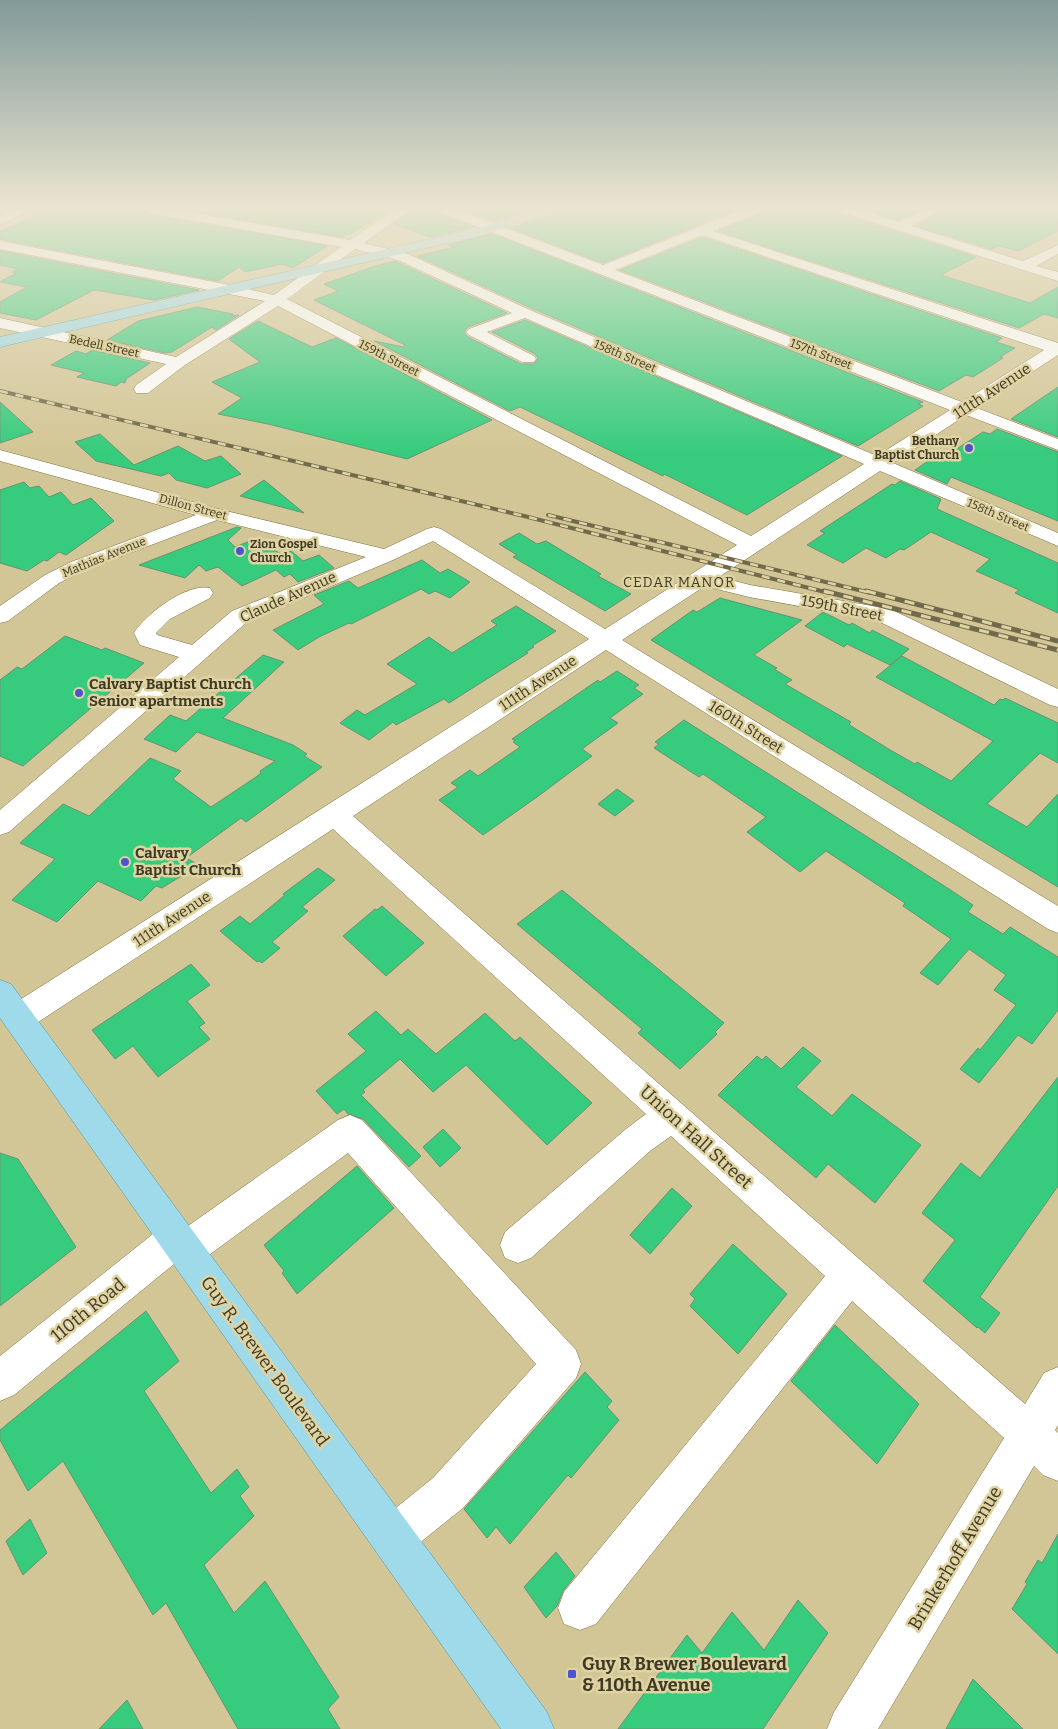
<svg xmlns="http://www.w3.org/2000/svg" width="1058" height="1729" viewBox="0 0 1058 1729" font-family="Bitter,serif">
  <rect width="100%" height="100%" fill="#d3c696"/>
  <g fill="#37cc7d" stroke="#669274">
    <path d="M 49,209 L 82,211 L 91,209 L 142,209 L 150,215 L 327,246 L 293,268 L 282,264 L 245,272 L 239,267 L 218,281 L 0,239 L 0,232 Z"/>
    <path d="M 184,209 L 392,209 L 350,234 L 347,234 L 342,237 Z"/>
    <path d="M 413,209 L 436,209 L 439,214 L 474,227 L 429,237 L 394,224 Z"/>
    <path d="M 462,209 L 530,209 L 494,221 Z"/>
    <path d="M 558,209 L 738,209 L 603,263 L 511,228 L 555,214 Z"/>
    <path d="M 764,209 L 837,209 L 840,214 L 976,257 L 941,275 L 1030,303 L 1058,287 L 1058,318 L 1044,314 L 1019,328 L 718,231 L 761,214 Z"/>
    <path d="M 865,209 L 922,209 L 899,220 Z"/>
    <path d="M 945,209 L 1058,209 L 1058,231 L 1019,251 L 999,246 L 992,249 L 916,226 Z"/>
    <path d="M 492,234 L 923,402 L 918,404 L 923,406 L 858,446 L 531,308 L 417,256 L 455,247 L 448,245 Z"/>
    <path d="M 702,237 L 1002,338 L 996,342 L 1015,348 L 1000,357 L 1003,358 L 973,377 L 966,375 L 939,391 L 620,270 Z"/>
    <path d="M 0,251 L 199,290 L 154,300 L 94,290 L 36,320 L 0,313 L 0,302 L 27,287 L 0,282 L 16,273 L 12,272 L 18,269 L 0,265 Z"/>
    <path d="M 395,261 L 507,313 L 468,327 L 464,332 L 468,337 L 521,364 L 534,364 L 538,358 L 535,354 L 492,332 L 525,320 L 842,456 L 747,515 L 664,474 L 663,476 L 520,407 L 510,411 L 374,341 L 404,347 L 405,345 L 314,300 L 338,291 L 324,284 L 375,266 Z"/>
    <path d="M 197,307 L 233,314 L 230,316 L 239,315 L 216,330 L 212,327 L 172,352 L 165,353 L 107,340 L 138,321 Z"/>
    <path d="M 258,321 L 312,347 L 336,338 L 492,420 L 407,459 L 268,424 L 218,414 L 242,398 L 212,382 L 260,362 L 229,339 Z"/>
    <path d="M 92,350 L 150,363 L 126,379 L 125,383 L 121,382 L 116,386 L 77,377 L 84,373 L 51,365 L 76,351 L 86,354 Z"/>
    <path d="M 1058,387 L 1058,437 L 1011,419 Z"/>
    <path d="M 0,402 L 33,432 L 0,443 Z"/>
    <path d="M 997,429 L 1058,452 L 1058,521 L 951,477 L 947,484 L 915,470 L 937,455 L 944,457 L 983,432 L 990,434 Z"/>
    <path d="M 100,434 L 134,465 L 178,446 L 205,461 L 221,456 L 241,474 L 207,488 L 176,480 L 169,473 L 161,476 L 96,461 L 75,442 Z"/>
    <path d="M 264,480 L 304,513 L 240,496 Z"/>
    <path d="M 900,481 L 941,499 L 937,509 L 1058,563 L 1058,613 L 1015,593 L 1019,590 L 976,571 L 990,559 L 931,532 L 904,550 L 900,549 L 886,558 L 866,548 L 843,563 L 807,545 L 825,533 L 820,531 L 892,484 L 895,485 Z"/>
    <path d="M 24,482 L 30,488 L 39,486 L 49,497 L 61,492 L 73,505 L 91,498 L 114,521 L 66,555 L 59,552 L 47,561 L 44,560 L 27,571 L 0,563 L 0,490 Z"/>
    <path d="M 237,527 L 241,528 L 228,540 L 235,547 L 255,539 L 281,554 L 291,551 L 303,561 L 319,555 L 334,568 L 298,582 L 290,574 L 284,577 L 276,570 L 242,586 L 218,567 L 206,571 L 199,565 L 185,578 L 139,565 Z"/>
    <path d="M 519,533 L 537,544 L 546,541 L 601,574 L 598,576 L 631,594 L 605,611 L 513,557 L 517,555 L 499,544 Z"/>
    <path d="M 422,560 L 440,573 L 448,569 L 470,582 L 450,598 L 435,591 L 429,594 L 421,589 L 351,624 L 349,623 L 319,637 L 298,650 L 273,630 L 324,604 L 314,595 L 349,581 L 358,588 Z"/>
    <path d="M 720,598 L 802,620 L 754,655 L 777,668 L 774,669 L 792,680 L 785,684 L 851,722 L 849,724 L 851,726 L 892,751 L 915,764 L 917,762 L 951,781 L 993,741 L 876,677 L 902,656 L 994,705 L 1000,699 L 1003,700 L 1005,698 L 1058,723 L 1058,763 L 1040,753 L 987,804 L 1027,827 L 1058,794 L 1058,887 L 651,640 L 693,610 L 697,612 Z"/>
    <path d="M 516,606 L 556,631 L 532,646 L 534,647 L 526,652 L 528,653 L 449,703 L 444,699 L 396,725 L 393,722 L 369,740 L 340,723 L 357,710 L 365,715 L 417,684 L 387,664 L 429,637 L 452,653 L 497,625 L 491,621 Z"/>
    <path d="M 823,612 L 849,625 L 852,623 L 870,633 L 872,630 L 909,649 L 890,665 L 847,644 L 844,647 L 805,626 Z"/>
    <path d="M 65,636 L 102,650 L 105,648 L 144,663 L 23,766 L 0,756 L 0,680 L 17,667 L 22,669 Z"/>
    <path d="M 263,655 L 284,662 L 223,718 L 293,745 L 307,754 L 304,756 L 322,767 L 246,822 L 241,818 L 186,858 L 199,865 L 162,888 L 156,886 L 141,901 L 98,881 L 57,922 L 12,900 L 55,859 L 20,843 L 63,804 L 89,816 L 150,758 L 181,771 L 173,779 L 211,807 L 256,777 L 261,773 L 260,771 L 275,761 L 197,732 L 176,752 L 144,739 L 170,715 L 186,721 Z"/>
    <path d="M 617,671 L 639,685 L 634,688 L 643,694 L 610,718 L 618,723 L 582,749 L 592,756 L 537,797 L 483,835 L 439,800 L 458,787 L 451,783 L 470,770 L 478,776 L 494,765 L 520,747 L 513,742 L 515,740 L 512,739 L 598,680 L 600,682 Z"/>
    <path d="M 684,720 L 949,889 L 973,905 L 968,912 L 1003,934 L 1010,927 L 1058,957 L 1058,1010 L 1032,1044 L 1018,1035 L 979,1083 L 960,1069 L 978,1048 L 980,1050 L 1016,1005 L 994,990 L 1006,975 L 969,949 L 938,985 L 920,973 L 951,939 L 903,906 L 905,903 L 826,851 L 800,872 L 747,832 L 766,817 L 703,774 L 699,777 L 654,748 L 659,744 L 655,742 Z"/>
    <path d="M 617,789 L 634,801 L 615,816 L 598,804 Z"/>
    <path d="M 318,868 L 335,880 L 302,907 L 308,911 L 272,942 L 280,948 L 262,963 L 259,961 L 257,962 L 220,931 L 240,916 L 250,924 L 285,895 L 283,894 Z"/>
    <path d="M 562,890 L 724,1023 L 715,1032 L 717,1034 L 680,1069 L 638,1033 L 642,1029 L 517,924 Z"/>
    <path d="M 382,906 L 424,943 L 386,976 L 343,936 L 375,909 L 377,910 Z"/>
    <path d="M 191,964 L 210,985 L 187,1001 L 205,1023 L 199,1027 L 210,1039 L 158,1077 L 133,1046 L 115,1059 L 92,1030 Z"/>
    <path d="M 376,1011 L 401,1035 L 408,1029 L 436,1054 L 485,1013 L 515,1041 L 520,1037 L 592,1103 L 547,1145 L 466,1065 L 433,1092 L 400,1059 L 363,1090 L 365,1092 L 361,1095 L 421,1156 L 409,1167 L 363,1119 L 348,1114 L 344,1109 L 337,1114 L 316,1091 L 366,1051 L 348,1034 Z"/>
    <path d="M 803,1047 L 821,1061 L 796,1087 L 832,1116 L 852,1094 L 921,1145 L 875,1203 L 828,1164 L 816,1178 L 718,1095 L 757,1056 L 762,1060 L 766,1056 L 781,1069 Z"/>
    <path d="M 1058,1077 L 1058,1186 L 980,1297 L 1000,1313 L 985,1333 L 978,1327 L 977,1328 L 923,1281 L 955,1240 L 922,1213 L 961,1163 L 980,1178 Z"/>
    <path d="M 443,1129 L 461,1148 L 440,1167 L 423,1147 Z"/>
    <path d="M 0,1153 L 18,1159 L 76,1247 L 0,1306 Z"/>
    <path d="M 357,1166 L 394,1208 L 297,1294 L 282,1273 L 284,1271 L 264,1245 Z"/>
    <path d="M 672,1188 L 692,1206 L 650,1254 L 630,1235 Z"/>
    <path d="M 733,1244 L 787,1294 L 738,1354 L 690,1306 L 695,1299 L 690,1294 Z"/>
    <path d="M 146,1311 L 179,1361 L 144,1391 L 211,1493 L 237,1469 L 249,1487 L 240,1496 L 254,1516 L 204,1565 L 234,1613 L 265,1581 L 339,1697 L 328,1709 L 340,1729 L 238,1729 L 166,1603 L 153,1615 L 63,1461 L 28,1491 L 0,1440 L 0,1430 Z"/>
    <path d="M 835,1325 L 919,1404 L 877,1464 L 791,1381 Z"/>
    <path d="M 585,1372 L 612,1401 L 607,1407 L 619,1420 L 571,1478 L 568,1475 L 510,1544 L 496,1527 L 487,1538 L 464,1509 Z"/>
    <path d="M 30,1519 L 47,1553 L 23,1575 L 6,1541 Z"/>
    <path d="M 1058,1534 L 1058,1654 L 1012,1609 L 1027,1584 L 1025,1582 L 1038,1560 L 1042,1563 Z"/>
    <path d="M 556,1552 L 575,1576 L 563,1591 L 557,1606 L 546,1618 L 524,1587 Z"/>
    <path d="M 798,1600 L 828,1633 L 763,1729 L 618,1729 L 687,1635 L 702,1653 L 732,1612 L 764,1650 Z"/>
    <path d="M 973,1679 L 1023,1729 L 946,1729 Z"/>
    <path d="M 127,1700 L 143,1729 L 99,1729 Z"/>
  </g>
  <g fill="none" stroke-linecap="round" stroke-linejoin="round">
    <g stroke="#7c7042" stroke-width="1">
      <g id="minor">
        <path d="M 15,209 L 32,209 L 0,225 L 0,216 Z"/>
        <path d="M 144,209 L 172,209 L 350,240 L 396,209 L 411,209 L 364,243 L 408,254 L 530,310 L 877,456 L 950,410 L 440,212 L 438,209 L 456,209 L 603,265 L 744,209 L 762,209 L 760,212 L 713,231 L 1058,343 L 1058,355 L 977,408 L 1058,439 L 1058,450 L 966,415 L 893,463 L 1058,533 L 1058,546 L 880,471 L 719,577 L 750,585 L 890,609 L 1058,689 L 1058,707 L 1050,705 L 876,620 L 749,597 L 705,586 L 622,640 L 1058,906 L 1058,933 L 1048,929 L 606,650 L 353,816 L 1025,1404 L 1044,1373 L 1058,1367 L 1058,1425 L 1055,1430 L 1058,1433 L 1058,1481 L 1043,1475 L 1034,1466 L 878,1729 L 827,1729 L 834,1712 L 1004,1438 L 852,1301 L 596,1624 L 580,1630 L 564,1624 L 558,1608 L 564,1592 L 825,1276 L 671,1136 L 650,1151 L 531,1258 L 518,1263 L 505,1258 L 500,1245 L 505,1232 L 626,1129 L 646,1114 L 333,829 L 29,1028 L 18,1032 L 7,1028 L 2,1018 L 7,1008 L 589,639 L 433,541 L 393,560 L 248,621 L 9,832 L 0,835 L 0,810 L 179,657 L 140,645 L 134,633 C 146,614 186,583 210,588 L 213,593 L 210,598 L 170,619 L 156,633 L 157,635 L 192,645 L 232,611 L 366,557 L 217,520 L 85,570 L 59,583 L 8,621 L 0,623 L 0,606 L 45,575 L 71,562 L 196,515 L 0,461 L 0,450 L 222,510 L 384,549 L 427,529 L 434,527 L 441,529 L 605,629 L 737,545 L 278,306 L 185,365 L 148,393 L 136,393 L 134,389 L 136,385 L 166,364 L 0,328 L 0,318 L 176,357 L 265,301 L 0,249 L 0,241 L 230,285 L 274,295 L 341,247 L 150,213 ZM 702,235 L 1044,350 L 962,402 L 615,270 ZM 355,249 L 398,260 L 512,313 L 469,329 L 466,332 L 469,335 L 522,362 L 534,362 L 536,359 L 534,356 L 487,332 L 525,318 L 864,464 L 751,536 L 287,299 Z"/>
        <path d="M 839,209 L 858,209 L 899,222 L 927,209 L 943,209 L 911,226 L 1023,261 L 1058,245 L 1058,254 L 1036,266 L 1058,272 L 1058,281 L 841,212 Z"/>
        <path d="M 350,1115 L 362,1120 L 576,1350 L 581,1364 L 576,1378 L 463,1508 L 407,1553 L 392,1559 L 377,1553 L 371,1538 L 377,1523 L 433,1478 L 536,1364 L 348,1153 L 198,1263 L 185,1268 L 174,1264 L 14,1395 L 0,1401 L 0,1356 L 163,1226 L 176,1221 L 188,1226 L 338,1120 Z"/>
      </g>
    </g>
    <g stroke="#52929b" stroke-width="1">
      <g id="major">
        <path d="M 537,209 L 556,209 L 554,212 L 483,235 L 0,347 L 0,337 L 479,228 Z"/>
        <path d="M 0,980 L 11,984 L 547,1712 L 554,1729 L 501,1729 L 0,1018 Z"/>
      </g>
    </g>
    <use href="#minor" fill="#fff" fill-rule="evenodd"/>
    <use href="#major" fill="#9edae9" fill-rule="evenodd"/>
    <g stroke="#71694c" stroke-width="4">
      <g id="rail-far1">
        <path d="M 0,391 L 524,516 L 829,593"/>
        <path d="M 548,515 L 871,593"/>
      </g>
    </g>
    <g stroke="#71694c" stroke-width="5">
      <g id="rail">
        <path d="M 824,591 L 1058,650"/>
        <path d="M 866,591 L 1058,641"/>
      </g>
    </g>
    <use href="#rail-far1" stroke="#e0d3a2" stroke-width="2.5" stroke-dasharray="8" stroke-linecap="butt"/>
    <use href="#rail" stroke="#e0d3a2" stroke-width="3" stroke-dasharray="10" stroke-linecap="butt"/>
  </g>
  <linearGradient id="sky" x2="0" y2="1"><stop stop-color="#819a99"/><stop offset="0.46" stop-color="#ebe5d0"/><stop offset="1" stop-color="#ebe5d0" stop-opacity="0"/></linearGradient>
  <rect width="1058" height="451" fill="url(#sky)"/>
  <g fill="#4c55cb" stroke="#e0d3a2" stroke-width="2">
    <circle cx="969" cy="448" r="5"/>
    <circle cx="240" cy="551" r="5"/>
    <circle cx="79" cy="693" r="5"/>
    <circle cx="125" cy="862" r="5"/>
    <rect x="567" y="1669" width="10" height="10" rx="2.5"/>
  </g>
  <g text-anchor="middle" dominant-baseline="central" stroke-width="5" stroke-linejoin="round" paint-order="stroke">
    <g font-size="12" fill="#3f3a26" stroke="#e0d3a2">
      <text transform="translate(104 346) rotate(12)">Bedell Street</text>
      <text transform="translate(821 354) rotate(21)">157th Street</text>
      <text transform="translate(625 356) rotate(23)">158th Street</text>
      <text transform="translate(389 358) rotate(27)">159th Street</text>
      <text transform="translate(193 507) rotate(15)">Dillon Street</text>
      <text transform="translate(998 515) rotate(23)">158th Street</text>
      <text transform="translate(104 557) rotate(-22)">Mathias Avenue</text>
    </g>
    <g font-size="12" font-weight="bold" fill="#3f3a26" stroke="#e0d3a2" text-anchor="end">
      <text x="959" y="441">Bethany<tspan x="959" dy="14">Baptist Church</tspan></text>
      <text x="250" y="544" text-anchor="start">Zion Gospel<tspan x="250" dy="14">Church</tspan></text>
    </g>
    <g font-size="14" letter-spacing="1" fill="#3f3a26" stroke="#e0d3a2">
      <text x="679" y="582">CEDAR MANOR</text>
    </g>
    <g font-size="15" fill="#3f3a26" stroke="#e0d3a2">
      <text transform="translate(992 391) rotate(-33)">111th Avenue</text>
      <text transform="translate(288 597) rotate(-24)">Claude Avenue</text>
      <text transform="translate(842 608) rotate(11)">159th Street</text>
      <text transform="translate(538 683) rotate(-33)">111th Avenue</text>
      <text transform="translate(746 727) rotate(32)">160th Street</text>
      <text transform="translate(172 919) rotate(-33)">111th Avenue</text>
    </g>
    <g font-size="15" font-weight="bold" fill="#3f3a26" stroke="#e0d3a2" text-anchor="start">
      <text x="89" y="684">Calvary Baptist Church<tspan x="89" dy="17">Senior apartments</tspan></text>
      <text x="135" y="853">Calvary<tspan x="135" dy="17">Baptist Church</tspan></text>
    </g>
    <g font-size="18" fill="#3f3a26" stroke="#e0d3a2">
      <text transform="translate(696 1137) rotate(42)">Union Hall Street</text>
      <text transform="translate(88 1310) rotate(-39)">110th Road</text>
      <text transform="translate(265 1361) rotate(54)">Guy R. Brewer Boulevard</text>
      <text transform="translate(955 1558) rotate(-59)">Brinkerhoff Avenue</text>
    </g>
    <g font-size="18" font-weight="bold" fill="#3f3a26" stroke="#e0d3a2" text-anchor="start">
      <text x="582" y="1664">Guy R Brewer Boulevard<tspan x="582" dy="21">&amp; 110th Avenue</tspan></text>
    </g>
  </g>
</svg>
